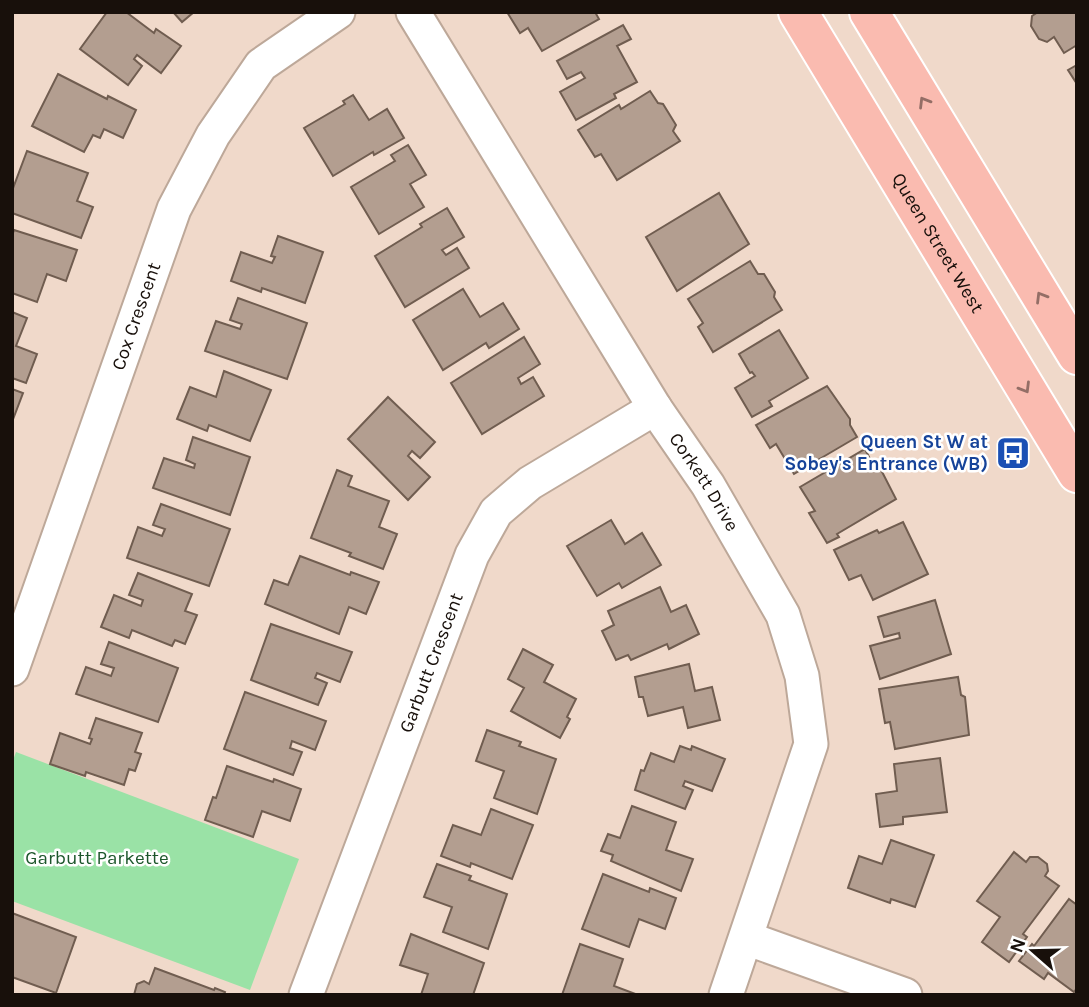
<svg xmlns="http://www.w3.org/2000/svg" width="1089" height="1007" viewBox="0 0 1089 1007" font-family="Karla,sans-serif">
  <rect width="100%" height="100%" fill="#f0d9ca"/>
  <path fill="#9ae2a6" d="M 16,752 L 299,859 L 250,990 L 12,901 L 12,763 Z"/>
  <g fill="#b39e90" stroke="#705d50" stroke-width="2">
    <path d="M 107,12 L 126,12 L 154,33 L 156,29 L 181,46 L 161,73 L 137,55 L 134,59 L 142,66 L 128,85 L 80,49 Z"/>
    <path d="M 173,12 L 194,12 L 182,22 Z"/>
    <path d="M 507,12 L 595,12 L 599,19 L 542,51 L 528,28 L 520,33 Z"/>
    <path d="M 1038,12 L 1077,12 L 1077,45 L 1064,53 L 1054,37 L 1047,42 L 1039,39 L 1031,26 L 1032,16 Z"/>
    <path d="M 623,25 L 631,39 L 617,46 L 637,82 L 614,94 L 616,98 L 576,120 L 560,92 L 585,78 L 581,72 L 567,79 L 557,61 Z"/>
    <path d="M 1077,65 L 1077,84 L 1068,70 Z"/>
    <path d="M 58,74 L 107,99 L 108,96 L 136,110 L 123,138 L 104,129 L 100,138 L 93,135 L 84,152 L 32,126 Z"/>
    <path d="M 650,91 L 658,103 L 663,104 L 676,125 L 673,131 L 680,141 L 617,180 L 601,154 L 595,157 L 578,130 L 619,105 L 621,109 Z"/>
    <path d="M 353,95 L 369,120 L 387,109 L 404,138 L 374,155 L 373,152 L 333,176 L 304,128 L 345,104 L 343,101 Z"/>
    <path d="M 408,145 L 426,175 L 410,184 L 424,207 L 379,234 L 351,187 L 395,161 L 391,155 Z"/>
    <path d="M 27,151 L 88,173 L 77,201 L 93,207 L 81,238 L 12,213 L 12,191 Z"/>
    <path d="M 719,193 L 749,244 L 677,291 L 646,237 Z"/>
    <path d="M 447,208 L 464,237 L 442,250 L 446,255 L 457,248 L 469,268 L 405,307 L 375,256 L 422,227 L 420,224 Z"/>
    <path d="M 14,230 L 77,250 L 66,281 L 47,274 L 37,302 L 12,293 L 12,236 Z"/>
    <path d="M 278,236 L 323,252 L 305,303 L 262,288 L 261,292 L 231,281 L 241,252 L 272,263 L 275,257 L 271,256 Z"/>
    <path d="M 750,261 L 758,274 L 764,274 L 775,292 L 774,297 L 782,310 L 713,352 L 698,327 L 703,323 L 688,299 Z"/>
    <path d="M 463,289 L 480,317 L 503,303 L 519,329 L 489,348 L 486,343 L 443,370 L 413,320 Z"/>
    <path d="M 238,298 L 307,323 L 287,379 L 205,351 L 216,321 L 240,329 L 242,324 L 230,320 Z"/>
    <path d="M 12,312 L 27,318 L 16,346 L 37,354 L 26,383 L 12,378 Z"/>
    <path d="M 779,330 L 808,378 L 769,401 L 772,406 L 752,417 L 735,388 L 755,376 L 752,372 L 750,373 L 739,354 Z"/>
    <path d="M 524,337 L 540,364 L 518,378 L 521,384 L 533,377 L 544,396 L 482,434 L 451,383 Z"/>
    <path d="M 224,371 L 271,390 L 250,441 L 209,425 L 207,431 L 177,419 L 190,387 L 216,397 Z"/>
    <path d="M 827,386 L 850,419 L 850,425 L 857,437 L 794,474 L 776,444 L 770,448 L 756,425 Z"/>
    <path d="M 12,389 L 23,393 L 12,422 Z"/>
    <path d="M 388,397 L 435,442 L 420,458 L 412,451 L 408,456 L 430,477 L 408,500 L 348,439 Z"/>
    <path d="M 193,437 L 250,457 L 230,515 L 153,488 L 164,458 L 194,468 L 195,464 L 186,460 Z"/>
    <path d="M 865,449 L 872,463 L 878,464 L 896,499 L 837,534 L 839,537 L 827,543 L 809,513 L 815,511 L 800,487 Z"/>
    <path d="M 337,470 L 352,476 L 348,486 L 389,501 L 379,527 L 397,534 L 383,569 L 349,556 L 351,553 L 311,538 Z"/>
    <path d="M 161,504 L 230,529 L 209,586 L 127,558 L 138,527 L 162,536 L 165,529 L 153,525 Z"/>
    <path d="M 611,520 L 625,544 L 642,533 L 661,565 L 622,588 L 619,583 L 597,596 L 567,546 Z"/>
    <path d="M 903,522 L 928,574 L 873,600 L 861,575 L 849,580 L 834,550 L 877,530 L 879,533 Z"/>
    <path d="M 300,556 L 350,575 L 351,572 L 379,582 L 366,614 L 349,607 L 339,634 L 265,604 L 274,580 L 288,585 Z"/>
    <path d="M 138,573 L 192,594 L 185,611 L 197,615 L 185,644 L 175,640 L 172,646 L 132,630 L 129,638 L 101,627 L 114,595 L 141,606 L 143,600 L 129,595 Z"/>
    <path d="M 660,587 L 671,612 L 686,605 L 699,634 L 669,649 L 667,644 L 631,660 L 628,655 L 616,660 L 602,631 L 614,625 L 608,611 Z"/>
    <path d="M 935,600 L 951,654 L 880,679 L 870,646 L 900,638 L 899,633 L 884,637 L 878,617 Z"/>
    <path d="M 271,624 L 352,652 L 340,682 L 317,673 L 315,678 L 327,683 L 318,705 L 251,680 Z"/>
    <path d="M 109,642 L 178,668 L 158,722 L 76,694 L 86,667 L 111,676 L 114,668 L 101,664 Z"/>
    <path d="M 523,649 L 553,665 L 544,682 L 576,699 L 567,717 L 570,719 L 560,738 L 511,711 L 524,688 L 508,679 Z"/>
    <path d="M 689,664 L 695,691 L 712,687 L 720,720 L 688,728 L 683,707 L 648,716 L 643,697 L 639,697 L 635,677 Z"/>
    <path d="M 958,677 L 961,695 L 965,697 L 969,735 L 895,749 L 890,722 L 885,723 L 879,689 Z"/>
    <path d="M 245,692 L 326,721 L 315,750 L 292,741 L 290,748 L 302,752 L 293,775 L 224,749 Z"/>
    <path d="M 96,718 L 142,733 L 135,752 L 141,754 L 135,771 L 129,769 L 124,785 L 86,772 L 85,776 L 50,764 L 60,733 L 90,744 L 92,739 L 89,738 Z"/>
    <path d="M 487,730 L 521,742 L 519,746 L 556,759 L 537,814 L 494,798 L 504,771 L 476,761 Z"/>
    <path d="M 680,746 L 691,750 L 692,746 L 725,759 L 712,791 L 685,781 L 683,786 L 693,790 L 685,809 L 635,790 L 641,770 L 644,771 L 651,753 L 674,762 Z"/>
    <path d="M 940,758 L 947,812 L 903,817 L 903,824 L 880,827 L 876,794 L 897,791 L 894,764 Z"/>
    <path d="M 227,766 L 273,782 L 274,779 L 301,789 L 290,821 L 262,811 L 253,837 L 205,820 L 213,797 L 216,798 Z"/>
    <path d="M 632,806 L 676,822 L 666,850 L 693,859 L 681,891 L 611,861 L 613,855 L 601,851 L 608,834 L 620,838 Z"/>
    <path d="M 491,809 L 533,825 L 512,879 L 471,863 L 470,867 L 441,856 L 453,825 L 481,835 Z"/>
    <path d="M 891,840 L 934,855 L 915,907 L 891,899 L 890,903 L 848,888 L 859,856 L 882,864 Z"/>
    <path d="M 1014,852 L 1026,862 L 1030,857 L 1038,857 L 1047,864 L 1048,871 L 1045,876 L 1059,886 L 1023,934 L 1027,937 L 1009,962 L 982,942 L 1000,917 L 977,901 Z"/>
    <path d="M 437,864 L 471,876 L 469,880 L 507,894 L 488,949 L 443,932 L 452,907 L 424,897 Z"/>
    <path d="M 603,874 L 649,892 L 650,888 L 676,898 L 665,929 L 639,919 L 629,947 L 582,929 Z"/>
    <path d="M 1069,899 L 1077,905 L 1077,988 L 1074,992 L 1048,973 L 1044,979 L 1019,961 L 1032,944 L 1034,946 Z"/>
    <path d="M 12,913 L 76,937 L 56,993 L 12,977 Z"/>
    <path d="M 411,934 L 484,963 L 473,995 L 421,995 L 428,974 L 400,965 Z"/>
    <path d="M 580,944 L 623,959 L 614,986 L 638,995 L 562,995 Z"/>
    <path d="M 155,968 L 214,990 L 215,988 L 225,992 L 224,995 L 134,995 L 137,984 L 144,981 L 149,984 Z"/>
  </g>
  <g fill="none" stroke-linecap="round" stroke-linejoin="round">
    <g stroke="#bda899" stroke-width="37">
      <g id="minor">
        <path id="s1" d="M 413,12 L 655,408 L 708,485 L 783,615 L 802,676 L 811,744 L 726,995"/>
        <path id="s2" d="M 12,669 L 174,209 L 213,135 L 261,65 L 338,12"/>
        <path d="M 746,938 L 905,995"/>
        <path id="s3" d="M 306,995 L 472,555 L 496,512 L 530,483 L 655,408"/>
      </g>
    </g>
    <g stroke="#fff" stroke-width="42">
      <g id="major">
        <path id="s4" d="M 798,12 L 1077,473"/>
        <path d="M 869,12 L 1077,355"/>
      </g>
    </g>
    <use href="#minor" stroke="#fff" stroke-width="33"/>
    <use href="#major" stroke="#fabbb0" stroke-width="38"/>
  </g>
  <defs><path id="oneway-chevron" d="M-2-3.5L2.5 0L-2 3.5" fill="none" stroke-width="1.6" stroke-linecap="round" stroke-linejoin="round" transform="scale(1.75)"/></defs>
  <g stroke="#946e66">
    <use href="#oneway-chevron" transform="translate(924 102) rotate(-121)"/>
    <use href="#oneway-chevron" transform="translate(1041 297) rotate(-121)"/>
    <use href="#oneway-chevron" transform="translate(1025 388) rotate(59)"/>
  </g>
  <defs>
    <g id="bus-square" transform="scale(1.75)"><rect x="-9" y="-9" width="18" height="18" rx="4" fill="#1a4fb4" stroke="#fff"/><path d="M-5-6H5V4H4V6H2V4H-2V6H-4V4H-5ZM-3.5-4V0h7V-4ZM-3.5 1.2v1.5H-2V1.2ZM2 1.2v1.5H3.5V1.2Z" fill="#fff"/></g>
  </defs>
  <g fill-rule="evenodd">
    <use href="#bus-square" x="1013" y="453"/>
  </g>
  <g text-anchor="middle" dominant-baseline="central" stroke-width="5" stroke-linejoin="round" paint-order="stroke">
    <g font-size="19" fill="#18100b" stroke="#fff">
      <text stroke="none"><textPath href="#s4" startOffset="270">Queen Street West</textPath></text>
      <text stroke="none"><textPath href="#s2" startOffset="374">Cox Crescent</textPath></text>
      <text stroke="none"><textPath href="#s1" startOffset="553">Corkett Drive</textPath></text>
      <text stroke="none"><textPath href="#s3" startOffset="355">Garbutt Crescent</textPath></text>
    </g>
    <g font-size="19" font-weight="bold" fill="#164399" stroke="#fff" text-anchor="end">
      <text x="988" y="442">Queen St W at<tspan x="988" dy="22">Sobey's Entrance (WB)</tspan></text>
    </g>
    <g font-size="19" fill="#1c562b" stroke="#fff">
      <text x="97" y="858">Garbutt Parkette</text>
    </g>
  </g>
  <rect width="1089" height="1007" fill="none" stroke="#18100b" stroke-width="28"/>
  <g transform="translate(1033 951) rotate(290)" stroke="#ffffff" stroke-width="5" paint-order="stroke">
  <path d="M0-5L12 26L0 18L-12 26Z" fill="#18100b"/>
  <text y="-10" font-size="19" font-weight="bold" text-anchor="middle" fill="#18100b">N</text>
  </g>
</svg>
